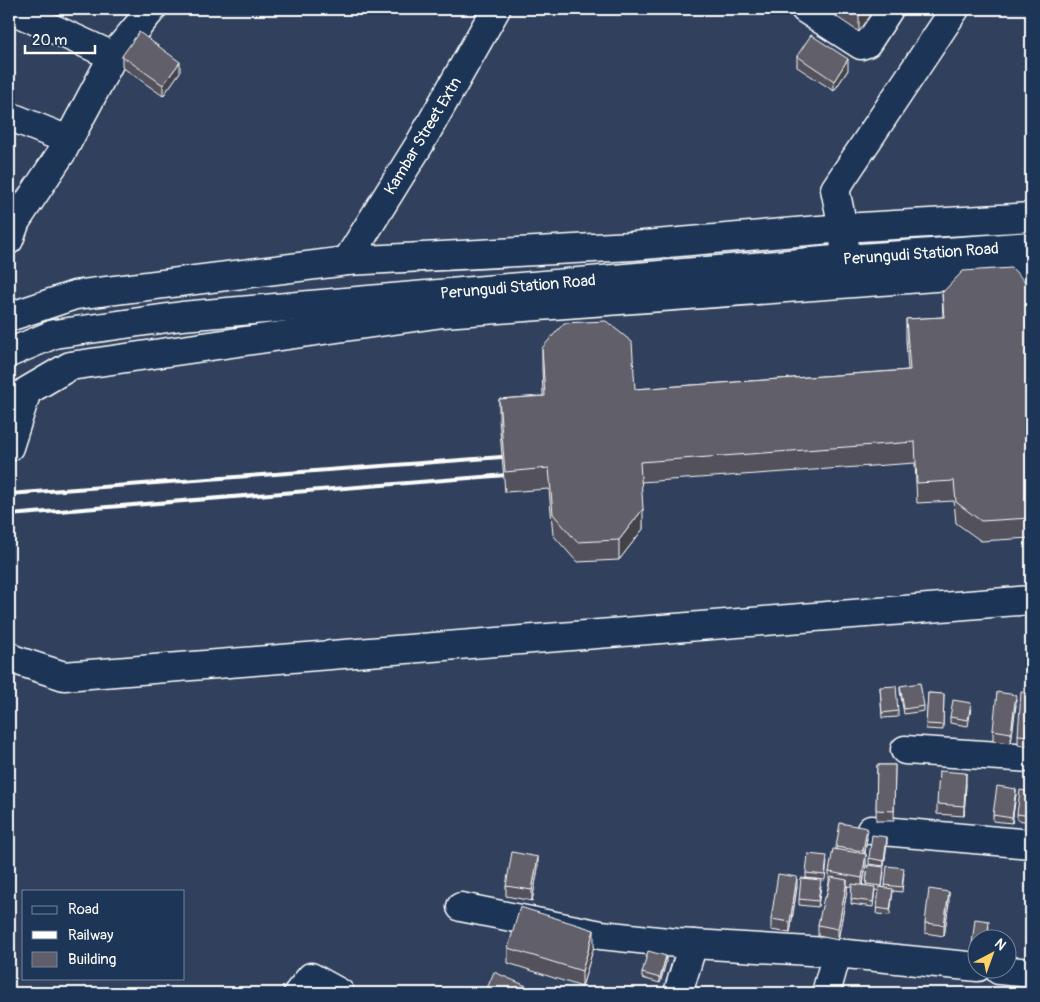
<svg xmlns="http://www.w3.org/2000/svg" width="1040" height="1002" viewBox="0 0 1040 1002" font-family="Pangolin,sans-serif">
  <rect width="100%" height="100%" fill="#31415d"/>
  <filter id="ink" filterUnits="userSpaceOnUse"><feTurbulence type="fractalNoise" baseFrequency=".02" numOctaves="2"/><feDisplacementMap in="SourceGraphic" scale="10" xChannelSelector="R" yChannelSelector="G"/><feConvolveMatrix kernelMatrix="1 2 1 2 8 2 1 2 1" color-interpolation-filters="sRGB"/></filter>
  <g filter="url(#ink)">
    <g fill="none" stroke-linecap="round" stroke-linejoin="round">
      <g stroke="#fff" stroke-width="31">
        <g id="minor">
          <path d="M 10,9 L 113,56"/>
          <path d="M 805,9 L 861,45 L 867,43 L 889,9"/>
          <path d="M 9,116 L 68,140"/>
          <path d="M 9,240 L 16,221 L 62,152 L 113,56 L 152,9"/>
          <path d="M 846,259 L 843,228 L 835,189 L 955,9"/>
          <path d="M 347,261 L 419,145 L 496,9"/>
          <path d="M 9,447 L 27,391 L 70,366 L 443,313 L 1031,270"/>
          <path d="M 9,656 L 9,658 L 64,676 L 1031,600"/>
          <path d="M 905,750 L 1031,758"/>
          <path d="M 871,830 L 1031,844"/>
          <path d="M 461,907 L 601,935 L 677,943 L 826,952 L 978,967"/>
          <path d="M 999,970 L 1031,973"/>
          <path d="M 678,993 L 693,944"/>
          <path d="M 826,993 L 837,953"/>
        </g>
      </g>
      <g stroke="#fff" stroke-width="31">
        <g id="tertiary">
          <path d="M 9,317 L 75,295 L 347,261 L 632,246 L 843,228 L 1031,217"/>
          <path d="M 9,353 L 54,334 L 182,316 L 846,259 L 1031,246"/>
          <path d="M 298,993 L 311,977 L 340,993"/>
        </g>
      </g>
      <use href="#minor" stroke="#1d3557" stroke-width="28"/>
      <use href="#tertiary" stroke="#1d3557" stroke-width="28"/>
      <g stroke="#fff" stroke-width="4">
        <path d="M 9,494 L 515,456"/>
        <path d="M 9,515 L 518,474"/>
      </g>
    </g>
    <g fill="#53515b" stroke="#fff">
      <path d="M 825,9 L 875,9 L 859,32 Z"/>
      <path d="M 122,56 L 180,72 L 163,96 L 122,67 Z"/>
      <path d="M 797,56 L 848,70 L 834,91 L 797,67 Z"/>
      <path d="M 942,293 L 1031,294 L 1031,537 L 1030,538 L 981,541 L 956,523 L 954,501 L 917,503 L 915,463 L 641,482 L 643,529 L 619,560 L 577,562 L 553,535 L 549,489 L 505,492 L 499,419 L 499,399 L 543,396 L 542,368 L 542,348 L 635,389 L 908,370 L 906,340 L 906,319 L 943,317 Z"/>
      <path d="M 900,686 L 924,706 L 924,711 L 904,714 L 900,691 Z"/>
      <path d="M 880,687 L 898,711 L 898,717 L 882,718 Z"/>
      <path d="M 928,693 L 944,694 L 943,730 L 926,729 Z"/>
      <path d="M 1031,693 L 1031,747 L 1018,745 L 1018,735 Z"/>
      <path d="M 1016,705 L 1011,743 L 993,741 L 993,730 Z"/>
      <path d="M 971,709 L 968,726 L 950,723 L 950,717 Z"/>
      <path d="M 877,765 L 895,765 L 894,821 L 876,821 Z"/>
      <path d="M 966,784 L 964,816 L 937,814 L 937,804 Z"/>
      <path d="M 1031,792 L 1031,822 L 1017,820 L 1017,814 Z"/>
      <path d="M 1016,794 L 1012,823 L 993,821 L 993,815 Z"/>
      <path d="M 867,838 L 865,854 L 866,865 L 863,885 L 866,886 L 868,865 L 884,872 L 882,887 L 885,888 L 885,885 L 904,873 L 902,892 L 893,891 L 890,915 L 877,914 L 879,891 L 875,890 L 873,907 L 851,904 L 852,887 L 847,886 L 847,891 L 838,940 L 818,936 L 818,925 L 826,897 L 829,883 L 829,872 L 836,849 L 836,847 Z"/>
      <path d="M 887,842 L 884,866 L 869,864 L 869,858 Z"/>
      <path d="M 827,862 L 825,880 L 806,878 L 806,873 Z"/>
      <path d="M 538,868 L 532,901 L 506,896 L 506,886 Z"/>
      <path d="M 821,886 L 818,907 L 799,905 L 799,899 Z"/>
      <path d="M 797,887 L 790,933 L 771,930 L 771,919 Z"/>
      <path d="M 949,903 L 944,936 L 925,933 L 925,923 Z"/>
      <path d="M 989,926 L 987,940 L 978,940 L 978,950 L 972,950 L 972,944 Z"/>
      <path d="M 594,946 L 582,987 L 508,963 L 508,948 Z"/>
      <path d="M 666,962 L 660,983 L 642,978 L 642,973 Z"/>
    </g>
    <g fill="#43424a" stroke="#fff">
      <path d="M 861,9 L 875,9 L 859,32 L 859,11 Z"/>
      <path d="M 848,59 L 848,70 L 834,91 L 834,81 Z"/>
      <path d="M 180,62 L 180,72 L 163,96 L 163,85 Z"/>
      <path d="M 643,509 L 643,529 L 619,560 L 619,540 Z"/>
      <path d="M 1031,516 L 1031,537 L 1030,538 L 1030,518 Z"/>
      <path d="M 1016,695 L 1016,705 L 1011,743 L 1011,733 Z"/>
      <path d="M 966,773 L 966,784 L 964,816 L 964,806 Z"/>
      <path d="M 1016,789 L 1016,794 L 1012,823 L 1012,818 Z"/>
      <path d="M 867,828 L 867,838 L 863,862 L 863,851 Z"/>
      <path d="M 887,837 L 887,842 L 884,866 L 884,861 Z"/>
      <path d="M 866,854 L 866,865 L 862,889 L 862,878 Z"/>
      <path d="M 538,857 L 538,868 L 532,901 L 532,890 Z"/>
      <path d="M 797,877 L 797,887 L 790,933 L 790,922 Z"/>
      <path d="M 847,880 L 847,891 L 838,940 L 838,929 Z"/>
      <path d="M 949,892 L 949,903 L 944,936 L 944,925 Z"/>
      <path d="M 594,930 L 594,946 L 582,987 L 582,971 Z"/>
      <path d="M 666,956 L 666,962 L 660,983 L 660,978 Z"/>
    </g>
    <g fill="#605e6a" stroke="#fff">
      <path d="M 855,9 L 861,9 L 859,11 Z"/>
      <path d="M 139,32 L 180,62 L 163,85 L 122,56 Z"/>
      <path d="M 811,35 L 848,59 L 834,81 L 797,56 Z"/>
      <path d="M 1012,268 L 1031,288 L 1031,516 L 1030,518 L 981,521 L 956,502 L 954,481 L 917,483 L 915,442 L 640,462 L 643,509 L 619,540 L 577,542 L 553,514 L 549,468 L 505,472 L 499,399 L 545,396 L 542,348 L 564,323 L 606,321 L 632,342 L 635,389 L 910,370 L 906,319 L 944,317 L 942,293 L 963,271 Z"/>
      <path d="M 920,683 L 924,706 L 904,709 L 900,686 Z"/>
      <path d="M 896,686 L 898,711 L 882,713 L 880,687 Z"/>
      <path d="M 997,692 L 1016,695 L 1011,733 L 993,730 Z"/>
      <path d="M 1021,692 L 1031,693 L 1031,736 L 1018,735 Z"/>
      <path d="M 928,693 L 944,694 L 943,725 L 926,724 Z"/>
      <path d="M 953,700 L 971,703 L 968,720 L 950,717 Z"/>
      <path d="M 877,765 L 895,765 L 894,811 L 876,810 Z"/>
      <path d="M 939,771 L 966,773 L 964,806 L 937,804 Z"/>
      <path d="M 997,786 L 1016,789 L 1012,818 L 993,815 Z"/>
      <path d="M 1020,790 L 1031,792 L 1031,816 L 1017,814 Z"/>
      <path d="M 840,823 L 867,828 L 863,851 L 836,847 Z"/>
      <path d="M 872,835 L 887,837 L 884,861 L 869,858 Z"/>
      <path d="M 833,849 L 866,854 L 862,878 L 829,872 Z"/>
      <path d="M 512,852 L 538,857 L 532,890 L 506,886 Z"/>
      <path d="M 808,854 L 827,856 L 825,875 L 806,873 Z"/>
      <path d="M 868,865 L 884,867 L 882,886 L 866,884 Z"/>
      <path d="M 887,866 L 904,868 L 902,887 L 885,885 Z"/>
      <path d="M 778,874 L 797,877 L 790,922 L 771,919 Z"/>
      <path d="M 831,877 L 847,880 L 838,929 L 818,925 L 824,897 L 826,897 Z"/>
      <path d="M 801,878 L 821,880 L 818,901 L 799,899 Z"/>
      <path d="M 852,884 L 875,887 L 873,902 L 851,899 Z"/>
      <path d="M 879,887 L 893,889 L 890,910 L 877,908 Z"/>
      <path d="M 929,889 L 949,892 L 944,925 L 925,923 Z"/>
      <path d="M 520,907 L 594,930 L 582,971 L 508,948 Z"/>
      <path d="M 975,919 L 989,921 L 987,940 L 978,940 L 978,945 L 972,944 Z"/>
      <path d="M 648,951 L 666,956 L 660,978 L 642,973 Z"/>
      <path d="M 494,972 L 531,988 L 529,993 L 485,993 Z"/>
      <path d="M 685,988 L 708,990 L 708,993 L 685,993 Z"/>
    </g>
  </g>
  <g text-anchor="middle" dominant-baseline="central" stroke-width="4" stroke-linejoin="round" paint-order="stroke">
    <g font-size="16" fill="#fff" stroke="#1d3557">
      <text transform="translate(423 136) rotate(-59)">Kambar Street Extn</text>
      <text transform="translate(921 254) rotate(-4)">Perungudi Station Road</text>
      <text transform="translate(518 287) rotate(-5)">Perungudi Station Road</text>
    </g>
  </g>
  <rect width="1040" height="1002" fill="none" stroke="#1d3557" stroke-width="30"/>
  <rect x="15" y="15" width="1010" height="972" fill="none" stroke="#fff" stroke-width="2" filter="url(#ink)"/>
  <rect x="22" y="890" width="162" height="90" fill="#1d3557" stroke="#77869a"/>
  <rect x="32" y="906" width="25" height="8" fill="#1d3557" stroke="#77869a"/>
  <text x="68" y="914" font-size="15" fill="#ffffff">Road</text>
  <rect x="32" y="931" width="25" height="8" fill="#ffffff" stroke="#77869a"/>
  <text x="68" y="940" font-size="15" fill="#ffffff">Railway</text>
  <rect x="32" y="952" width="25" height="15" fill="#605e6a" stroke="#77869a"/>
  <text x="68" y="964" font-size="15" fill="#ffffff">Building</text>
  <g transform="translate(992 954) rotate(41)"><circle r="24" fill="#1d3557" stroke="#77869a"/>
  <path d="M0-4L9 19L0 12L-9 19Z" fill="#ffd166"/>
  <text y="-8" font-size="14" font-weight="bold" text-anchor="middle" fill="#ffffff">N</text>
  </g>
  <path d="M25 45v8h70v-8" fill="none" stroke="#ffffff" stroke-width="2.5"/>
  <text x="32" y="45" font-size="15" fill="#ffffff" stroke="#1d3557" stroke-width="4" paint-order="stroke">20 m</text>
</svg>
